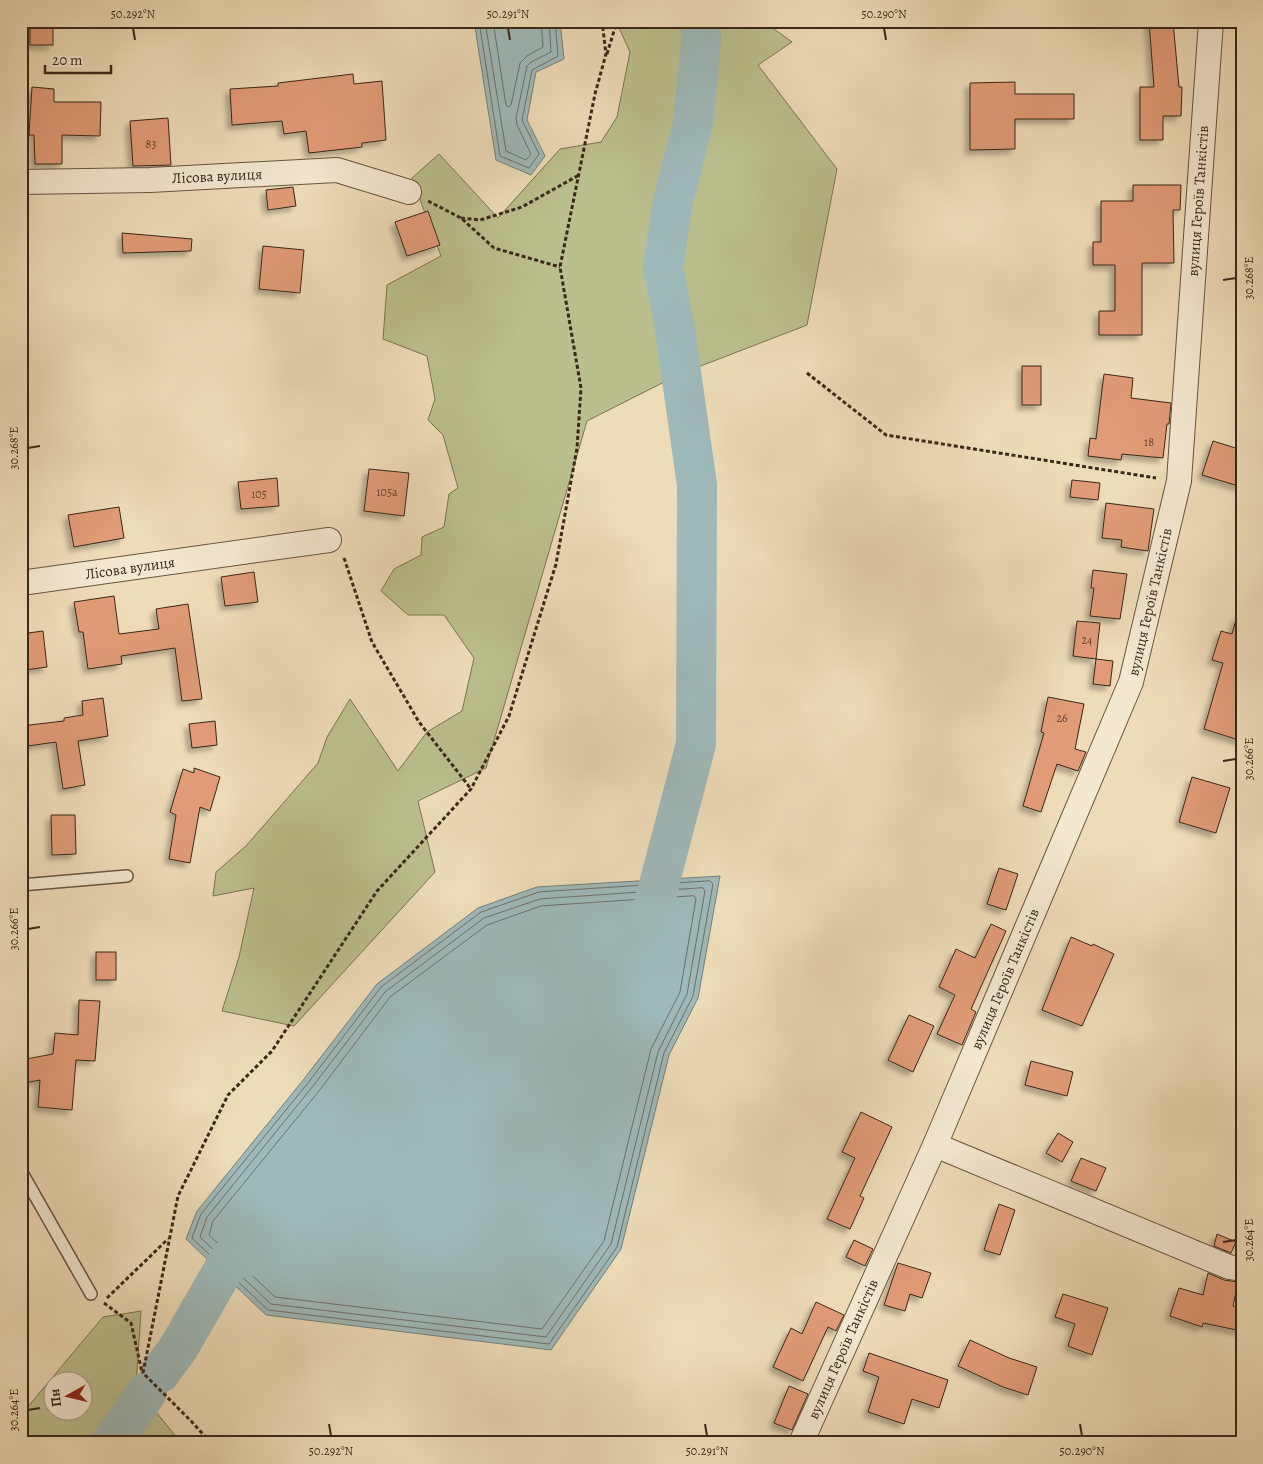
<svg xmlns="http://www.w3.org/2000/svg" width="1263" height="1464" viewBox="0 0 1263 1464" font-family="Alegreya,serif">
  <defs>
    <filter id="shadow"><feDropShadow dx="-4.5" dy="4.5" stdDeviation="2.5" flood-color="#0004"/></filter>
  </defs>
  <rect width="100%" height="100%" fill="#eedcb8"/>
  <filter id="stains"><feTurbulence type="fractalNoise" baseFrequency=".004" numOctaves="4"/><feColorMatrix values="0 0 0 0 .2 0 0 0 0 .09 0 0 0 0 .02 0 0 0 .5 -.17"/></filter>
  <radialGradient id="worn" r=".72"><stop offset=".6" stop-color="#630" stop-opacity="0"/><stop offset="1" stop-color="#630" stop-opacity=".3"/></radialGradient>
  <g fill="#bbbf8d" stroke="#7a7452" fill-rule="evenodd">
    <path d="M 616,21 L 763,21 L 792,42 L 758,65 L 837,169 L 807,325 L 680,374 L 587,421 L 486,768 L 418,801 L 435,872 L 294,1026 L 222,1011 L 239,957 L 254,888 L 213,896 L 216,872 L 246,846 L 318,763 L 327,737 L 350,699 L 398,771 L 427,732 L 462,711 L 474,658 L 444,615 L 408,615 L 381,591 L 394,569 L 421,555 L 422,537 L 444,527 L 449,494 L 458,488 L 443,435 L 428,420 L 435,399 L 427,356 L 383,339 L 387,285 L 441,256 L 412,178 L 439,154 L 498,218 L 560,149 L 601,142 L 617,117 L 630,52 Z"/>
    <path d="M 141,1311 L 136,1387 L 181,1443 L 21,1443 L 21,1415 L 103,1317 ZM 52,1382 L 82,1382 L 82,1412 L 52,1412 Z"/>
  </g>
  <g fill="#9eb9ba" stroke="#767f79">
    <path d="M 474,21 L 560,21 L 564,59 L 536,72 L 527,120 L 545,156 L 531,175 L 496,160 Z"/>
    <path d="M 720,876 L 698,998 L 669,1055 L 621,1249 L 551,1350 L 266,1315 L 186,1239 L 197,1211 L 304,1079 L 377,984 L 478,908 L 537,887 Z"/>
  </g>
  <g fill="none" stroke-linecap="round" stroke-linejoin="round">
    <g stroke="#6c7069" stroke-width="1">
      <path d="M 479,21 L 500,156 L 529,168 L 539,154 L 522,120 L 532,70 L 558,56 L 555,21"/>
      <path d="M 485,21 L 506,151 L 526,160 L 531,154 L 517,125 L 516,118 L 527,66 L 531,62 L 551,52 L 549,21"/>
      <path d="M 493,21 L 506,105 L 508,107 L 511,105 L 520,63 L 527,56 L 543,47 L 541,21"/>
      <path d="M 710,881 L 713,884 L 693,996 L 664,1053 L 617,1247 L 549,1344 L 268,1310 L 192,1238 L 201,1214 L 308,1083 L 381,987 L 481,912 L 539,892 Z"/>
      <path d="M 703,888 L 705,891 L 687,994 L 658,1052 L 611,1244 L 546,1337 L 271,1304 L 200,1237 L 207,1217 L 313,1086 L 385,992 L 484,918 L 540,899 Z"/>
      <path d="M 694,896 L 696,899 L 680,992 L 651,1049 L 604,1241 L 542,1329 L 275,1297 L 209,1235 L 213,1221 L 319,1091 L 390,997 L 487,925 L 541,906 Z"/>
    </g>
    <g stroke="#9eb9ba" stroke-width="40">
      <path d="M 641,929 L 650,919 L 696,744 L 697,485 L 674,323 L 663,267 L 673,201 L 693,123 L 701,42 L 701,21"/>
      <path d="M 160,1373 L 179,1347 L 229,1260 L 267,1253"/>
      <path d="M 111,1443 L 147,1392"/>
    </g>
  </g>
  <g fill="#e19b77" stroke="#3a2818" filter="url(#shadow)">
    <rect x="30" y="21" width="23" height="24"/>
    <path d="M 1149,21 L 1173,21 L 1179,87 L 1182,87 L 1181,116 L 1163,116 L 1163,140 L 1140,140 L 1140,87 L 1154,87 Z"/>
    <path d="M 353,74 L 354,84 L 382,81 L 386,140 L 362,143 L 362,147 L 309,153 L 306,131 L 284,134 L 282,121 L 232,125 L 230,89 L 278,86 L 278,83 Z"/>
    <path d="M 1015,82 L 1015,94 L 1074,94 L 1074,119 L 1015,119 L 1015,149 L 970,150 L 970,83 Z"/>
    <path d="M 32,87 L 54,89 L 54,102 L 101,102 L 100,136 L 62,135 L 62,164 L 35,164 L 34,135 L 29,135 Z"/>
    <path d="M 168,118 L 171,165 L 133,166 L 130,121 Z"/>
    <path d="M 1133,185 L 1181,185 L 1180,210 L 1173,210 L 1174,263 L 1142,263 L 1142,335 L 1099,335 L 1099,311 L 1115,311 L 1115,265 L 1093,265 L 1093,242 L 1101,242 L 1101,201 L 1133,201 Z"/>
    <path d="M 293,187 L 296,206 L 268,210 L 266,190 Z"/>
    <path d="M 428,211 L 440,245 L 407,256 L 395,222 Z"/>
    <path d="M 122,233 L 192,239 L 191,251 L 123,253 Z"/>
    <path d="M 263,246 L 304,250 L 300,293 L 259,289 Z"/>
    <rect x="1022" y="366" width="19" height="39"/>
    <path d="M 1104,374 L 1133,378 L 1131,398 L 1171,403 L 1169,424 L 1167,424 L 1163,458 L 1122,454 L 1121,460 L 1088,456 L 1090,438 L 1096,439 Z"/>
    <path d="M 1213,441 L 1242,450 L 1242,487 L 1202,475 Z"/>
    <path d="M 369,469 L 409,473 L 404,516 L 364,511 Z"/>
    <path d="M 277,478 L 279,506 L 241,509 L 238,482 Z"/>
    <path d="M 1072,480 L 1100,483 L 1098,500 L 1070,497 Z"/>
    <path d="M 1106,503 L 1154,509 L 1148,551 L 1121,547 L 1122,540 L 1102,538 Z"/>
    <path d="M 119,507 L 124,538 L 74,547 L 68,515 Z"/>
    <path d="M 1093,570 L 1127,574 L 1120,619 L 1090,616 L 1094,588 L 1091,588 Z"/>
    <path d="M 254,572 L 258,602 L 225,606 L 221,577 Z"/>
    <path d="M 114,596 L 119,634 L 159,629 L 156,609 L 188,604 L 202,699 L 182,701 L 175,648 L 121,656 L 122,664 L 88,669 L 83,632 L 79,632 L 74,602 Z"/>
    <path d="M 1237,616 L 1242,617 L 1242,741 L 1204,729 L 1223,663 L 1212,660 L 1221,631 L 1232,634 Z"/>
    <path d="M 1077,621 L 1100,623 L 1096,659 L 1073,656 Z"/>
    <path d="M 43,631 L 47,667 L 25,670 L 21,634 Z"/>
    <path d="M 1096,659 L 1113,661 L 1110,686 L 1093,684 Z"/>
    <path d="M 1048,697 L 1084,704 L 1075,749 L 1086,752 L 1078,771 L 1057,764 L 1041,812 L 1023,806 L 1044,733 L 1041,732 Z"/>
    <path d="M 103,698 L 108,736 L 78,741 L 85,785 L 63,789 L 56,742 L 21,747 L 21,726 L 64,721 L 64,718 L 83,715 L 82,701 Z"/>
    <path d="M 215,721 L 217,745 L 192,748 L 189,724 Z"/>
    <path d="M 194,768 L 220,777 L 210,811 L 200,807 L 190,863 L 169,859 L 176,815 L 170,812 L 183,769 L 194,773 Z"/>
    <path d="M 1192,777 L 1230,788 L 1216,833 L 1179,822 Z"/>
    <path d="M 51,815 L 75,815 L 76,854 L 52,855 Z"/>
    <path d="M 999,868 L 1018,874 L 1006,910 L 987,904 Z"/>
    <path d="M 991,924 L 1006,931 L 971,1009 L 976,1012 L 962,1045 L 937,1034 L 955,995 L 939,987 L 956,949 L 975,958 Z"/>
    <path d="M 1071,937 L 1092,946 L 1093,944 L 1114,954 L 1082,1026 L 1042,1010 Z"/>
    <rect x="96" y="952" width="20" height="28"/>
    <path d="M 79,1000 L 100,1001 L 95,1061 L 76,1060 L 72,1110 L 38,1107 L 40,1080 L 25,1083 L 21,1060 L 53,1054 L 55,1033 L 78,1035 Z"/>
    <path d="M 909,1015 L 934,1026 L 913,1072 L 888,1060 Z"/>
    <path d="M 1031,1061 L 1073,1072 L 1067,1096 L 1025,1085 Z"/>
    <path d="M 861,1112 L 892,1127 L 860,1196 L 864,1198 L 850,1229 L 827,1219 L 855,1158 L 842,1152 Z"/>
    <path d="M 1058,1133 L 1073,1142 L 1062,1162 L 1046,1153 Z"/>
    <path d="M 1081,1158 L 1106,1168 L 1096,1191 L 1071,1181 Z"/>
    <path d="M 999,1204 L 1015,1210 L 1000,1255 L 984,1250 Z"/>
    <path d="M 1217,1234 L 1236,1242 L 1231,1253 L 1214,1246 Z"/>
    <path d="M 854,1240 L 873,1249 L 865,1266 L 846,1257 Z"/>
    <path d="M 898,1263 L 931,1273 L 922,1298 L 910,1294 L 905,1311 L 884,1305 Z"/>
    <path d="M 1208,1273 L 1224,1280 L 1238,1282 L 1233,1306 L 1242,1308 L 1242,1331 L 1203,1323 L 1202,1327 L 1170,1316 L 1179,1288 L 1203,1295 Z"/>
    <path d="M 1063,1294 L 1108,1308 L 1092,1355 L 1068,1346 L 1075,1324 L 1055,1317 Z"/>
    <path d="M 816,1302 L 844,1315 L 836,1331 L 828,1327 L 803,1381 L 773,1367 L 791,1328 L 802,1334 Z"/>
    <path d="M 970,1340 L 1009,1358 L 1037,1367 L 1028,1395 L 1003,1387 L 958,1366 Z"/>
    <path d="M 869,1353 L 948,1380 L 939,1408 L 912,1399 L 904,1424 L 868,1412 L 879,1377 L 863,1371 Z"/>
    <path d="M 789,1386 L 808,1394 L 792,1430 L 774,1423 Z"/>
  </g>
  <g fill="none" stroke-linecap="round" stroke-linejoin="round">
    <g stroke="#675540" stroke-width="14">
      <g id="lane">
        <path d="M 21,885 L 127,876"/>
        <path d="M 21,1171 L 91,1294"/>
      </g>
    </g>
    <g stroke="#675540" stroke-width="26">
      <g id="street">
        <path d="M 21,182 L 150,180 L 337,170 L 409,192"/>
        <path d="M 21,583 L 329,540"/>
        <path d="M 935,1145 L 1229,1267 L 1242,1269"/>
        <path d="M 801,1443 L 935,1145 L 1131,682 L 1179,481 L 1211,21"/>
      </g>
    </g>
    <g stroke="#3a2818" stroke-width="3" stroke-dasharray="4 2.5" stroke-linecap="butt">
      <path d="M 607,54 L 617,21"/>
      <path d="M 428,201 L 461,218 L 494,248 L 560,267"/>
      <path d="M 461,218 L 480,220 L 522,207 L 579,175"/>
      <path d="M 807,373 L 886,435 L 1156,478"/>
      <path d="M 344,558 L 372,642 L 419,722 L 471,789"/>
      <path d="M 107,1298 L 168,1239"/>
      <path d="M 104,1303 L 131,1323 L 142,1372"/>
      <path d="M 211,1443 L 191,1421 L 143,1373 L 178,1196 L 228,1095 L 272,1051 L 377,891 L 471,789 L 509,716 L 556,564 L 577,448 L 581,388 L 560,267 L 595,94 L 606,54 L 602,21"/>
    </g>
    <use href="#lane" stroke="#f4e8d1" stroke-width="11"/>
    <use href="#street" stroke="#f4e8d1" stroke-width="24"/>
  </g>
  <path fill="none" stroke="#3a2818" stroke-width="2" d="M 133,28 L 135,40M 508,28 L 510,40M 884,28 L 886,40M 1223,280 L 1236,278M 28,448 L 40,446M 1223,761 L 1236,759M 28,929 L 40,927M 1223,1242 L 1236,1240M 28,1410 L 40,1408M 329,1424 L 331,1436M 705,1424 L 707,1436M 1080,1424 L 1082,1436"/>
  <g text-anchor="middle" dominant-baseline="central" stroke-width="5" stroke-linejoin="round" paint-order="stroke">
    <g font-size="12" fill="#644530">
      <text x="151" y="144">83</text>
      <text x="1149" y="442">18</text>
      <text x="387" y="492">105а</text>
      <text x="259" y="494">105</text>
      <text x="1087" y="640">24</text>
      <text x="1062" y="718">26</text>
    </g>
    <g font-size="15" fill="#3a2818" stroke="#f4e8d1">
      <text transform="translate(217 176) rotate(-3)">Лісова вулиця</text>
      <text transform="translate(1198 201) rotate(-86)">вулиця Героїв Танкістів</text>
      <text transform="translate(130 568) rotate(-8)">Лісова вулиця</text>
      <text transform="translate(1150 602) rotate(-77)">вулиця Героїв Танкістів</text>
      <text transform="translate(1005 979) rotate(-67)">вулиця Героїв Танкістів</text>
      <text transform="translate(843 1349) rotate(-66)">вулиця Героїв Танкістів</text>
    </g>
  </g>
  <rect width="1263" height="1464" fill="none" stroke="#eedcb8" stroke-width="55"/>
  <g transform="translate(68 1396) rotate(262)"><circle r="24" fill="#f4e8d1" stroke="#aa9b87"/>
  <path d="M0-4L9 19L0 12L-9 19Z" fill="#8f2418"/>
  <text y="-8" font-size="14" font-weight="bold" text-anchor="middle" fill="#3a2818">Пн</text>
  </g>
  <path d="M45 65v8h66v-8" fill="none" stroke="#3a2818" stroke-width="2.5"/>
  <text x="52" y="65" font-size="15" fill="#3a2818" stroke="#f4e8d1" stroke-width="4" paint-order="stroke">20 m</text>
  <rect x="28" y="28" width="1208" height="1408" fill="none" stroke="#3a2818" stroke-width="2"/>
  <g font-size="12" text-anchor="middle" fill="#3a2818">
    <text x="133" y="18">50.292°N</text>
    <text x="508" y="18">50.291°N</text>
    <text x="884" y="18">50.290°N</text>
    <text transform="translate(1249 278) rotate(-90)" y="4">30.268°E</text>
    <text transform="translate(14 448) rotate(-90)" y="4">30.268°E</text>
    <text transform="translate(1249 759) rotate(-90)" y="4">30.266°E</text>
    <text transform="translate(14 929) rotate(-90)" y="4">30.266°E</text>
    <text transform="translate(1249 1240) rotate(-90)" y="4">30.264°E</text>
    <text transform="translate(14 1410) rotate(-90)" y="4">30.264°E</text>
    <text x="331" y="1455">50.292°N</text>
    <text x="707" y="1455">50.291°N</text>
    <text x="1082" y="1455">50.290°N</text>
  </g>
  <rect width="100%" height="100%" filter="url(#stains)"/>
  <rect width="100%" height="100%" fill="url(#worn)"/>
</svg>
